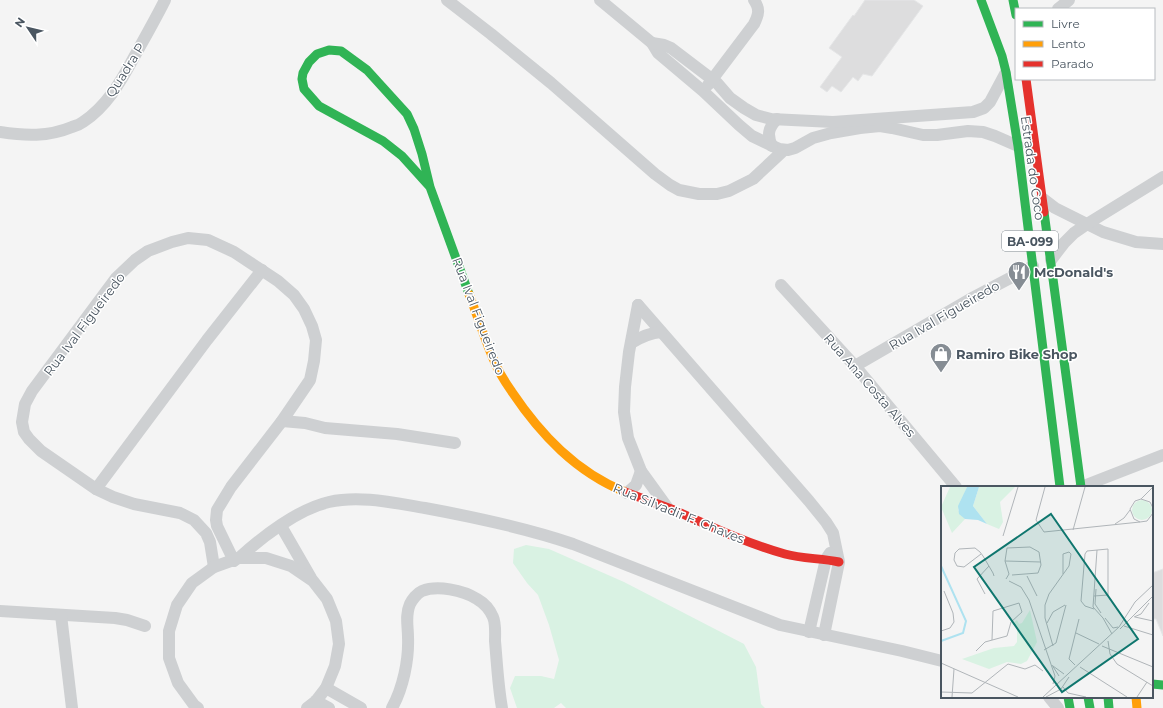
<svg xmlns="http://www.w3.org/2000/svg" width="1163" height="708" viewBox="0 0 1163 708" font-family="Montserrat,sans-serif">
  <rect width="100%" height="100%" fill="#f4f4f4"/>
  <path fill="#d9f2e3" d="M 526,545 L 549,549 L 624,582 L 744,644 L 756,667 L 761,704 L 765,708 L 566,708 L 561,703 L 554,708 L 517,708 L 510,688 L 515,676 L 541,676 L 554,679 L 559,660 L 549,625 L 538,595 L 527,583 L 513,563 L 514,549 Z"/>
  <g fill="#ddddde" stroke="#e5e6e7">
    <path d="M 865,0 L 914,0 L 923,6 L 872,76 L 863,74 L 858,81 L 853,77 L 841,92 L 832,86 L 827,92 L 820,87 L 842,57 L 829,48 L 853,15 L 854,16 Z"/>
    <path d="M 1163,569 L 1163,636 L 1156,619 L 1152,619 L 1152,573 Z"/>
  </g>
  <g fill="none" stroke-linecap="round" stroke-linejoin="round">
    <g stroke="#ced0d2" stroke-width="12">
      <path d="M 447,0 L 491,34 L 551,83 L 655,174 L 670,185 L 679,190 L 699,194 L 717,194 L 729,191 L 753,179 L 784,150"/>
      <path d="M 600,0 L 652,43 L 658,53 L 703,91 L 739,125 L 752,136 L 779,149 L 788,150 L 795,148 L 813,138 L 831,133 L 860,128 L 880,126 L 892,128 L 923,135 L 937,135 L 968,131 L 983,132 L 995,136 L 1018,146"/>
      <path d="M 1058,9 L 1069,0"/>
      <path d="M 652,43 L 664,45 L 671,48 L 717,83 L 730,98 L 744,108 L 756,115 L 771,119 L 833,122 L 973,112 L 984,108 L 990,102 L 1005,74"/>
      <path d="M 708,85 L 754,24 C 759,14 760,9 754,0"/>
      <path d="M 0,132 C 25,136 48,137 72,127 C 75,126 79,125 83,122 C 106,107 120,83 133,59 C 144,39 155,20 165,0"/>
      <path d="M 772,146 C 767,135 768,128 777,119"/>
      <path d="M 1042,198 L 1055,208 L 1103,232 L 1136,242 L 1163,244"/>
      <path d="M 1051,260 L 1064,243 L 1074,233 L 1087,224 L 1163,177"/>
      <path d="M 781,285 L 855,366 L 956,487"/>
      <path d="M 638,305 L 809,501 L 826,522 L 833,533 L 839,562 L 824,635"/>
      <path d="M 638,305 L 629,352 L 625,387 L 624,412 L 628,438 L 641,471 L 667,507"/>
      <path d="M 631,343 C 641,337 649,333 661,332"/>
      <path d="M 855,366 L 974,297 L 1033,266"/>
      <path d="M 282,421 L 305,423 L 325,428 L 397,434 L 455,443"/>
      <path d="M 1081,487 L 1163,455"/>
      <path d="M 96,489 L 207,340 L 262,270"/>
      <path d="M 627,493 L 636,485 L 641,471"/>
      <path d="M 281,526 L 311,578"/>
      <path d="M 239,558 C 262,537 298,509 329,502 C 360,495 394,503 425,508 C 474,517 526,528 573,544 L 780,625 L 902,651 L 942,661"/>
      <path d="M 214,567 L 210,542 L 206,533 L 194,520 L 180,513 L 134,504 L 113,497 L 96,489 L 41,451 L 29,439 L 24,432 L 22,422 L 25,404 L 32,391 L 116,278 L 135,260 L 148,251 L 172,242 L 188,238 L 208,240 L 234,252 L 278,281 L 294,295 L 304,309 L 312,326 L 316,340 L 314,361 L 310,380 L 282,421 L 231,487 L 217,510 L 216,520 L 217,526 L 234,561"/>
      <path d="M 0,611 L 115,618 L 127,620 L 145,626"/>
      <path d="M 61,615 L 72,708"/>
      <path d="M 809,632 L 826,559 L 830,553"/>
      <path d="M 326,688 L 361,708"/>
      <path d="M 1049,697 L 1058,708"/>
      <path d="M 316,701 L 329,708"/>
      <path d="M 198,708 L 194,705 L 178,683 L 169,658 L 169,631 L 177,605 L 192,583 L 214,567 L 239,558 L 266,558 L 291,566 L 313,581 L 327,599 L 336,621 L 339,644 L 335,666 L 326,688 L 316,701 L 307,708"/>
      <path d="M 392,708 C 403,688 409,660 408,637 C 408,626 405,615 410,604 C 412,600 417,593 422,591 C 437,585 463,590 477,599 C 484,603 490,610 493,617 C 496,624 495,634 495,641 C 497,663 498,686 502,708"/>
    </g>
    <g stroke="#30b455" stroke-width="9">
      <path d="M 981,0 L 1002,56 L 1006,72 L 1018,146 L 1060,487"/>
      <path d="M 1013,0 L 1016,15"/>
      <path d="M 430,187 L 402,156 L 383,141 L 319,106 L 304,89 L 302,79 L 303,73 L 309,62 L 317,54 L 329,50 L 341,51 L 367,70 L 407,114 L 414,129 L 422,154 L 430,187 L 469,294"/>
      <path d="M 1044,212 L 1081,487"/>
      <path d="M 1152,684 L 1163,685"/>
      <path d="M 1068,697 L 1070,708"/>
      <path d="M 1088,697 L 1090,708"/>
      <path d="M 1108,697 L 1109,708"/>
    </g>
    <g stroke="#ff9f0a" stroke-width="9">
      <path d="M 469,294 C 478,317 485,341 495,363 C 499,373 506,383 512,392 C 541,435 576,472 625,492"/>
      <path d="M 1136,697 L 1137,708"/>
    </g>
    <g stroke="#e5322d" stroke-width="9">
      <path d="M 1026,79 L 1044,212"/>
      <path d="M 625,492 C 641,498 658,504 674,510 C 710,526 746,543 785,554 C 803,559 821,558 839,562"/>
    </g>
  </g>
  <defs>
    <g id="restaurant-pin" transform="scale(1.15)"><path d="M0 17L-7.5 6A9.5 9.5 0 1 1 7.5 6Z" fill="#868d94" stroke="#fff"/><path d="M-5-6h1v4h1v-4h1v4h1v-4h1v5L-1.5 .5V6h-2V.5L-5-1ZM5-6V6H3V1.5H1.5Q1.5-4 5-6Z" fill="#fff"/></g>
    <g id="shop-pin" transform="scale(1.15)"><path d="M0 17L-7.5 6A9.5 9.5 0 1 1 7.5 6Z" fill="#868d94" stroke="#fff"/><path d="M-5-2.5h2.3a2.7 3.5 0 0 1 5.4 0H5L5.5 6h-11ZM-1.5-2.5h3a1.5 2.3 0 0 0-3 0Z" fill="#fff"/></g>
  </defs>
  <g fill-rule="evenodd">
    <use href="#restaurant-pin" x="1019" y="272"/>
    <use href="#shop-pin" x="941" y="354"/>
  </g>
  <g text-anchor="middle" dominant-baseline="central" stroke-width="3" stroke-linejoin="round" paint-order="stroke">
    <rect fill="#fff" stroke="#808990" stroke-width="1" x="1002" y="231" width="56" height="20" rx="3"/>
    <g font-size="12" font-weight="bold" fill="#4a5661">
      <text x="1030" y="241">BA-099</text>
    </g>
    <g font-size="13" fill="#4a5661" stroke="#fff">
      <text transform="translate(125 70) rotate(-58)">Quadra P</text>
      <text transform="translate(1033 168) rotate(82)">Estrada do Coco</text>
      <text transform="translate(944 315) rotate(-30)">Rua Ival Figueiredo</text>
      <text transform="translate(479 316) rotate(69)">Rua Ival Figueiredo</text>
      <text transform="translate(84 324) rotate(-53)">Rua Ival Figueiredo</text>
      <text transform="translate(870 385) rotate(49)">Rua Ana Costa Alves</text>
      <text transform="translate(679 513) rotate(22)">Rua Silvadir F. Chaves</text>
    </g>
    <g font-size="13" font-weight="bold" fill="#4a5661" stroke="#fff" text-anchor="start">
      <text x="1034" y="272">McDonald's</text>
      <text x="956" y="354">Ramiro Bike Shop</text>
    </g>
  </g>
  <g transform="translate(941 486)">
    <rect width="212" height="212" fill="#f4f4f4"/>
    <path d="M 9,1 L 26,1 L 17,24 L 24,33 L 11,47 L 0,21 ZM 38,1 L 74,1 L 59,16 L 62,36 L 58,43 L 46,38 L 32,20 ZM191 24a10 10 0 1 1 20 0a10 10 0 1 1-20 0ZM 89,124 L 96,156 L 86,175 L 80,178 L 66,176 L 48,183 L 21,173 L 53,162 L 73,160 L 76,156 L 76,141 L 71,138 L 76,134 L 78,138 L 81,137 Z" fill="#d9f2e3"/>
    <path d="M 26,1 L 38,1 L 32,20 L 46,38 L 37,34 L 24,33 L 18,28 L 17,20 Z" fill="#aee2f0"/>
    <path fill="none" stroke="#aee2f0" stroke-width="2" d="M 0,80 L 25,135 L 22,147 L 0,155"/>
    <path fill="none" stroke="#b0b5b9" stroke-width="1" d="M 104,1 L 95,34 L 103,46 L 199,36M 200,13 L 212,1M 212,22 L 209,16 L 200,13 L 194,15 L 189,23 L 193,33 L 199,36 L 206,35 L 212,27M 174,38 L 183,32 L 189,24M 132,44 L 144,1M 62,50 L 77,1M 156,64 L 152,121 L 162,132 L 171,148M 40,68 L 23,81 L 16,80 L 13,74 L 14,67 L 18,63 L 34,62 L 39,66 L 42,70 L 52,87 L 53,90M 64,75 L 100,76M 86,90 L 96,110M 65,93 L 68,88 L 64,75 L 66,62 L 89,61 L 98,66 L 100,79 L 97,87 L 71,89M 68,95 L 80,101 L 88,114 L 114,190 L 112,198M 155,103 L 154,118 L 160,127M 44,108 L 36,93 L 48,80M 153,123 L 144,120 L 140,115 L 144,68 L 146,65 L 167,63 L 167,109 L 153,110M 193,131 L 200,128 L 208,117M 194,131 L 212,135M 164,132 L 172,142 L 177,141M 106,137 L 112,126 L 124,119M 183,140 L 212,149M 179,143 L 212,110M 0,145 L 9,142 L 13,136 L 12,127 L 3,105M 135,147 L 158,158M 167,155 L 169,168 L 176,178 L 212,200M 112,160 L 104,132 L 104,119 L 108,108 L 128,80 L 130,68 L 128,66 L 122,68 L 122,88M 161,160 L 212,181M 103,164 L 115,157 L 125,119M 35,165 L 44,156 L 66,150 L 70,136 L 81,126 L 78,117 L 52,125 L 51,154M 0,177 L 77,211M 111,179 L 118,190M 134,179 L 128,173 L 138,133M 112,180 L 123,188M 139,181 L 186,211M 122,201 L 127,207 L 145,211M 0,206 L 31,207 L 67,178 L 84,183 L 94,179 L 102,185M 11,211 L 13,183M 102,211 L 178,141 L 194,116 L 212,99M 105,211 L 120,203 L 128,191M 196,211 L 206,196"/>
    <path fill="#0f766e" fill-opacity="0.15" stroke="#0f766e" stroke-width="2" d="M 110,28 L 197,153 L 121,206 L 33,81 Z"/>
    <rect width="212" height="212" fill="none" stroke="#4a5661" stroke-width="2"/>
  </g>
  <rect x="1015" y="8" width="140" height="72" fill="#ffffff" stroke="#b7bbc0"/>
  <rect x="1023" y="21" width="20" height="6" fill="#30b455" stroke="#b7bbc0"/>
  <text x="1051" y="28" font-size="12" fill="#4a5661">Livre</text>
  <rect x="1023" y="41" width="20" height="6" fill="#ff9f0a" stroke="#b7bbc0"/>
  <text x="1051" y="48" font-size="12" fill="#4a5661">Lento</text>
  <rect x="1023" y="61" width="20" height="6" fill="#e5322d" stroke="#b7bbc0"/>
  <text x="1051" y="68" font-size="12" fill="#4a5661">Parado</text>
  <g transform="translate(28 28) rotate(305)" stroke="#ffffff" stroke-width="3" paint-order="stroke">
  <path d="M0-3L7 15L0 10L-7 15Z" fill="#4a5661"/>
  <text y="-6" font-size="11" font-weight="bold" text-anchor="middle" fill="#4a5661">N</text>
  </g>
</svg>
